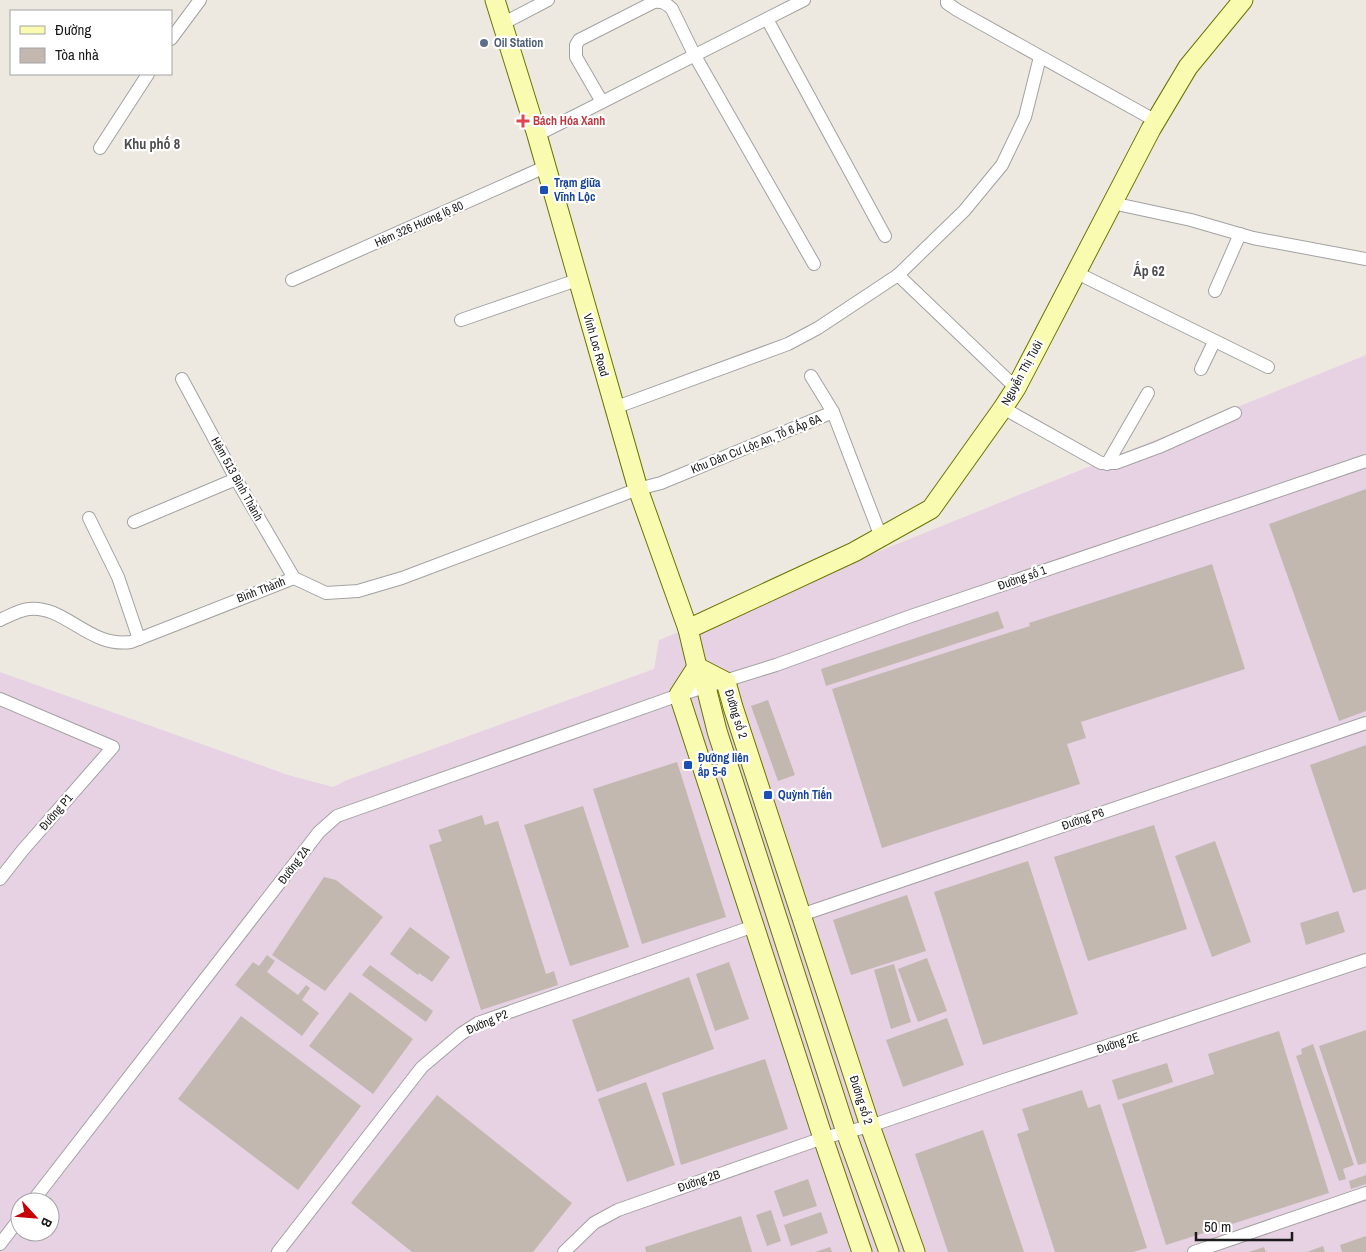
<svg xmlns="http://www.w3.org/2000/svg" width="1366" height="1252" viewBox="0 0 1366 1252" font-family="'Archivo Narrow',sans-serif">
  <rect width="100%" height="100%" fill="#eee9e0"/>
  <path fill="#e7d2e3" fill-rule="evenodd" d="M 1366,355 L 1366,1252 L 0,1252 L 0,672 L 288,775 L 333,787 L 347,780 L 654,669 L 659,640 ZM 20,1202 L 50,1202 L 50,1232 L 20,1232 Z"/>
  <g fill="#c2b8b0">
    <path d="M 1366,489 L 1366,711 L 1339,721 L 1269,524 Z"/>
    <path d="M 1212,564 L 1245,669 L 1081,722 L 1086,738 L 1067,744 L 1080,784 L 882,848 L 832,689 L 1030,626 L 1029,623 Z"/>
    <path d="M 998,611 L 1004,628 L 826,686 L 821,669 Z"/>
    <path d="M 768,700 L 795,775 L 778,781 L 751,706 Z"/>
    <path d="M 1366,745 L 1366,889 L 1353,893 L 1310,765 Z"/>
    <path d="M 677,762 L 726,917 L 642,944 L 593,789 Z"/>
    <path d="M 583,806 L 629,947 L 570,966 L 524,825 Z"/>
    <path d="M 482,815 L 485,825 L 498,821 L 546,974 L 554,971 L 558,985 L 481,1010 L 429,845 L 442,841 L 438,830 Z"/>
    <path d="M 1154,825 L 1187,929 L 1088,961 L 1054,857 Z"/>
    <path d="M 1215,841 L 1251,942 L 1212,957 L 1175,856 Z"/>
    <path d="M 1028,861 L 1078,1014 L 983,1045 L 934,892 Z"/>
    <path d="M 324,877 L 336,880 L 383,917 L 325,991 L 272,955 Z"/>
    <path d="M 907,895 L 926,951 L 851,975 L 833,920 Z"/>
    <path d="M 1338,911 L 1345,932 L 1306,945 L 1300,923 Z"/>
    <path d="M 410,927 L 450,957 L 432,982 L 419,973 L 418,975 L 390,954 Z"/>
    <path d="M 267,955 L 275,961 L 267,972 L 298,995 L 306,985 L 310,988 L 302,1000 L 319,1013 L 302,1036 L 235,985 L 253,962 L 259,966 Z"/>
    <path d="M 927,958 L 947,1011 L 918,1022 L 898,969 Z"/>
    <path d="M 729,962 L 749,1019 L 715,1031 L 696,974 Z"/>
    <path d="M 894,964 L 911,1022 L 891,1029 L 874,970 Z"/>
    <path d="M 370,965 L 433,1011 L 426,1022 L 362,975 Z"/>
    <path d="M 689,977 L 714,1049 L 597,1092 L 572,1020 Z"/>
    <path d="M 350,992 L 413,1039 L 373,1094 L 309,1046 Z"/>
    <path d="M 241,1016 L 361,1106 L 298,1190 L 178,1099 Z"/>
    <path d="M 947,1018 L 964,1065 L 903,1087 L 886,1040 Z"/>
    <path d="M 1366,1030 L 1366,1163 L 1358,1165 L 1319,1046 Z"/>
    <path d="M 1279,1031 L 1329,1193 L 1166,1245 L 1122,1104 L 1214,1074 L 1208,1054 Z"/>
    <path d="M 1313,1044 L 1354,1165 L 1343,1169 L 1346,1179 L 1339,1181 L 1296,1056 L 1302,1054 L 1301,1049 Z"/>
    <path d="M 765,1059 L 788,1129 L 681,1165 L 662,1093 Z"/>
    <path d="M 1167,1063 L 1173,1082 L 1118,1100 L 1112,1080 Z"/>
    <path d="M 646,1082 L 675,1165 L 627,1182 L 598,1099 Z"/>
    <path d="M 1082,1090 L 1088,1108 L 1100,1104 L 1147,1248 L 1133,1252 L 1055,1252 L 1017,1134 L 1029,1130 L 1022,1109 Z"/>
    <path d="M 437,1095 L 572,1203 L 533,1252 L 412,1252 L 351,1203 Z"/>
    <path d="M 983,1130 L 1024,1252 L 948,1252 L 915,1154 Z"/>
    <path d="M 1366,1175 L 1366,1184 L 1351,1189 L 1349,1181 Z"/>
    <path d="M 808,1179 L 817,1206 L 783,1217 L 774,1191 Z"/>
    <path d="M 771,1210 L 781,1241 L 767,1246 L 756,1215 Z"/>
    <path d="M 821,1212 L 828,1233 L 791,1246 L 784,1225 Z"/>
    <path d="M 741,1216 L 752,1252 L 646,1252 L 645,1247 Z"/>
    <path d="M 1366,1236 L 1366,1252 L 1342,1252 L 1340,1245 Z"/>
    <path d="M 1323,1246 L 1325,1252 L 1307,1252 Z"/>
    <path d="M 830,1247 L 832,1252 L 815,1252 Z"/>
    <path d="M 1264,1247 L 1266,1252 L 1249,1252 Z"/>
  </g>
  <g fill="none" stroke-linecap="round" stroke-linejoin="round">
    <g stroke="#a2a2a2" stroke-width="14">
      <g id="street">
        <path d="M 947,0 L 947,3 L 957,10 L 1156,121"/>
        <path d="M 767,19 L 885,236"/>
        <path d="M 502,24 L 548,0"/>
        <path d="M 171,39 L 200,0"/>
        <path d="M 602,102 L 576,57 L 576,45 L 579,40 L 654,2 C 662,1 666,3 672,9 L 695,56 L 814,264"/>
        <path d="M 537,135 L 804,0"/>
        <path d="M 100,148 L 148,74"/>
        <path d="M 1112,203 L 1191,220 L 1253,238 L 1366,259"/>
        <path d="M 1077,273 L 1268,367"/>
        <path d="M 898,275 L 1016,388"/>
        <path d="M 292,280 L 545,167"/>
        <path d="M 1215,291 L 1240,234"/>
        <path d="M 461,320 L 577,280"/>
        <path d="M 1201,369 L 1214,342"/>
        <path d="M 811,376 L 833,412"/>
        <path d="M 182,379 L 236,479 L 294,578"/>
        <path d="M 614,408 L 788,344 L 818,328 L 898,275 L 964,211 L 1002,165 L 1025,117 L 1040,57"/>
        <path d="M 1003,408 L 1101,463 L 1116,463 L 1159,447 L 1235,413"/>
        <path d="M 1107,464 L 1148,393"/>
        <path d="M 89,518 L 118,577 L 139,639"/>
        <path d="M 134,522 L 236,479"/>
        <path d="M 0,620 C 9,616 19,610 29,609 C 65,605 89,648 131,642 L 294,578 L 326,593 L 358,591 L 402,578 L 638,489 L 661,483 L 833,412 L 881,537"/>
        <path d="M 0,699 L 113,747 L 22,851 L 0,879"/>
        <path d="M 801,915 L 1366,723"/>
        <path d="M 32,1202 L 319,832 L 337,816 L 679,695 L 776,665 L 911,616 L 1366,461"/>
        <path d="M 0,1244 L 20,1218"/>
        <path d="M 278,1252 L 422,1067 L 461,1034 L 478,1023 L 754,926"/>
        <path d="M 564,1252 L 594,1223 L 618,1210 L 823,1138 L 870,1126 L 1001,1081 L 1366,960"/>
        <path d="M 1194,1252 L 1366,1193"/>
      </g>
    </g>
    <g stroke="#6a7500" stroke-width="21">
      <g id="secondary">
        <path d="M 495,0 L 537,135 L 638,489 L 688,629 L 697,667 L 706,687 L 717,731 L 846,1132 L 889,1252"/>
        <path d="M 688,629 L 854,552 L 931,509 L 1003,408 L 1016,388 L 1151,129 L 1188,67 L 1243,0"/>
        <path d="M 697,667 L 726,682 L 733,707 L 870,1126 L 915,1252"/>
        <path d="M 697,667 L 679,695 L 823,1138 L 862,1252"/>
      </g>
    </g>
    <use href="#street" stroke="#fff" stroke-width="12"/>
    <use href="#secondary" stroke="#f9fcb0" stroke-width="19"/>
  </g>
  <circle fill="#5c6f8a" stroke="#fff" stroke-width="2" cx="484" cy="43" r="5"/>
  <path fill="#e0444e" stroke="#fff" stroke-width="2" d="M520.5 113.5h5v5h5v5h-5v5h-5v-5h-5v-5h5z"/>
  <g fill="#1a4fb4" stroke="#fff" stroke-width="2">
    <rect x="539" y="185" width="10" height="10" rx="2.5"/>
    <rect x="683" y="760" width="10" height="10" rx="2.5"/>
    <rect x="763" y="790" width="10" height="10" rx="2.5"/>
  </g>
  <g text-anchor="middle" dominant-baseline="central" stroke-width="4.5" stroke-linejoin="round" paint-order="stroke">
    <g font-size="12" font-weight="bold" fill="#4e5e75" stroke="#fff" text-anchor="start">
      <text x="494" y="43">Oil Station</text>
    </g>
    <g font-size="12" font-weight="bold" fill="#be3a42" stroke="#fff" text-anchor="start">
      <text x="533" y="121">Bách Hóa Xanh</text>
    </g>
    <g font-size="12" font-weight="bold" fill="#164399" stroke="#fff" text-anchor="start">
      <text x="554" y="183">Trạm giữa<tspan x="554" dy="14">Vĩnh Lộc</tspan></text>
      <text x="698" y="758">Đường liên<tspan x="698" dy="14">ấp 5-6</tspan></text>
      <text x="778" y="795">Quỳnh Tiến</text>
    </g>
    <g font-size="12" fill="#1b1b1b" stroke="#fff">
      <text transform="translate(419 224) rotate(-24)">Hẻm 326 Hương lộ 80</text>
      <text transform="translate(596 345) rotate(74)">Vinh Loc Road</text>
      <text transform="translate(1022 373) rotate(-61)">Nguyễn Thị Tuôi</text>
      <text transform="translate(756 444) rotate(-22)">Khu Dân Cư Lộc An, Tổ 6 Ấp 6A</text>
      <text transform="translate(237 479) rotate(61)">Hẻm 513 Bình Thành</text>
      <text transform="translate(1022 578) rotate(-19)">Đường số 1</text>
      <text transform="translate(261 590) rotate(-21)">Bình Thành</text>
      <text transform="translate(736 714) rotate(73)">Đường số 2</text>
      <text transform="translate(56 812) rotate(-49)">Đường P1</text>
      <text transform="translate(1083 819) rotate(-19)">Đường P6</text>
      <text transform="translate(294 865) rotate(-53)">Đường 2A</text>
      <text transform="translate(487 1022) rotate(-23)">Đường P2</text>
      <text transform="translate(1118 1043) rotate(-18)">Đường 2E</text>
      <text transform="translate(861 1100) rotate(72)">Đường số 2</text>
      <text transform="translate(699 1181) rotate(-19)">Đường 2B</text>
    </g>
    <g font-size="14" font-weight="bold" fill="#4e4e4e" stroke="#fff">
      <text x="152" y="144">Khu phố 8</text>
      <text x="1149" y="271">Ấp 62</text>
    </g>
  </g>
  <rect x="10" y="10" width="162" height="65" fill="#ffffff" stroke="#a4a4a4"/>
  <rect x="20" y="26" width="25" height="8" fill="#f9fcb0" stroke="#a4a4a4"/>
  <text x="55" y="35" font-size="15" fill="#1b1b1b">Đường</text>
  <rect x="20" y="48" width="25" height="15" fill="#c2b8b0" stroke="#a4a4a4"/>
  <text x="55" y="60" font-size="15" fill="#1b1b1b">Tòa nhà</text>
  <g transform="translate(35 1217) rotate(116)"><circle r="24" fill="#ffffff" stroke="#a4a4a4"/>
  <path d="M0-4L9 19L0 12L-9 19Z" fill="#c70003"/>
  <text y="-8" font-size="14" font-weight="bold" text-anchor="middle" fill="#1b1b1b">B</text>
  </g>
  <path d="M1196 1232v8h96v-8" fill="none" stroke="#1b1b1b" stroke-width="2.5"/>
  <text x="1204" y="1232" font-size="15" fill="#1b1b1b" stroke="#ffffff" stroke-width="4" paint-order="stroke">50 m</text>
</svg>
